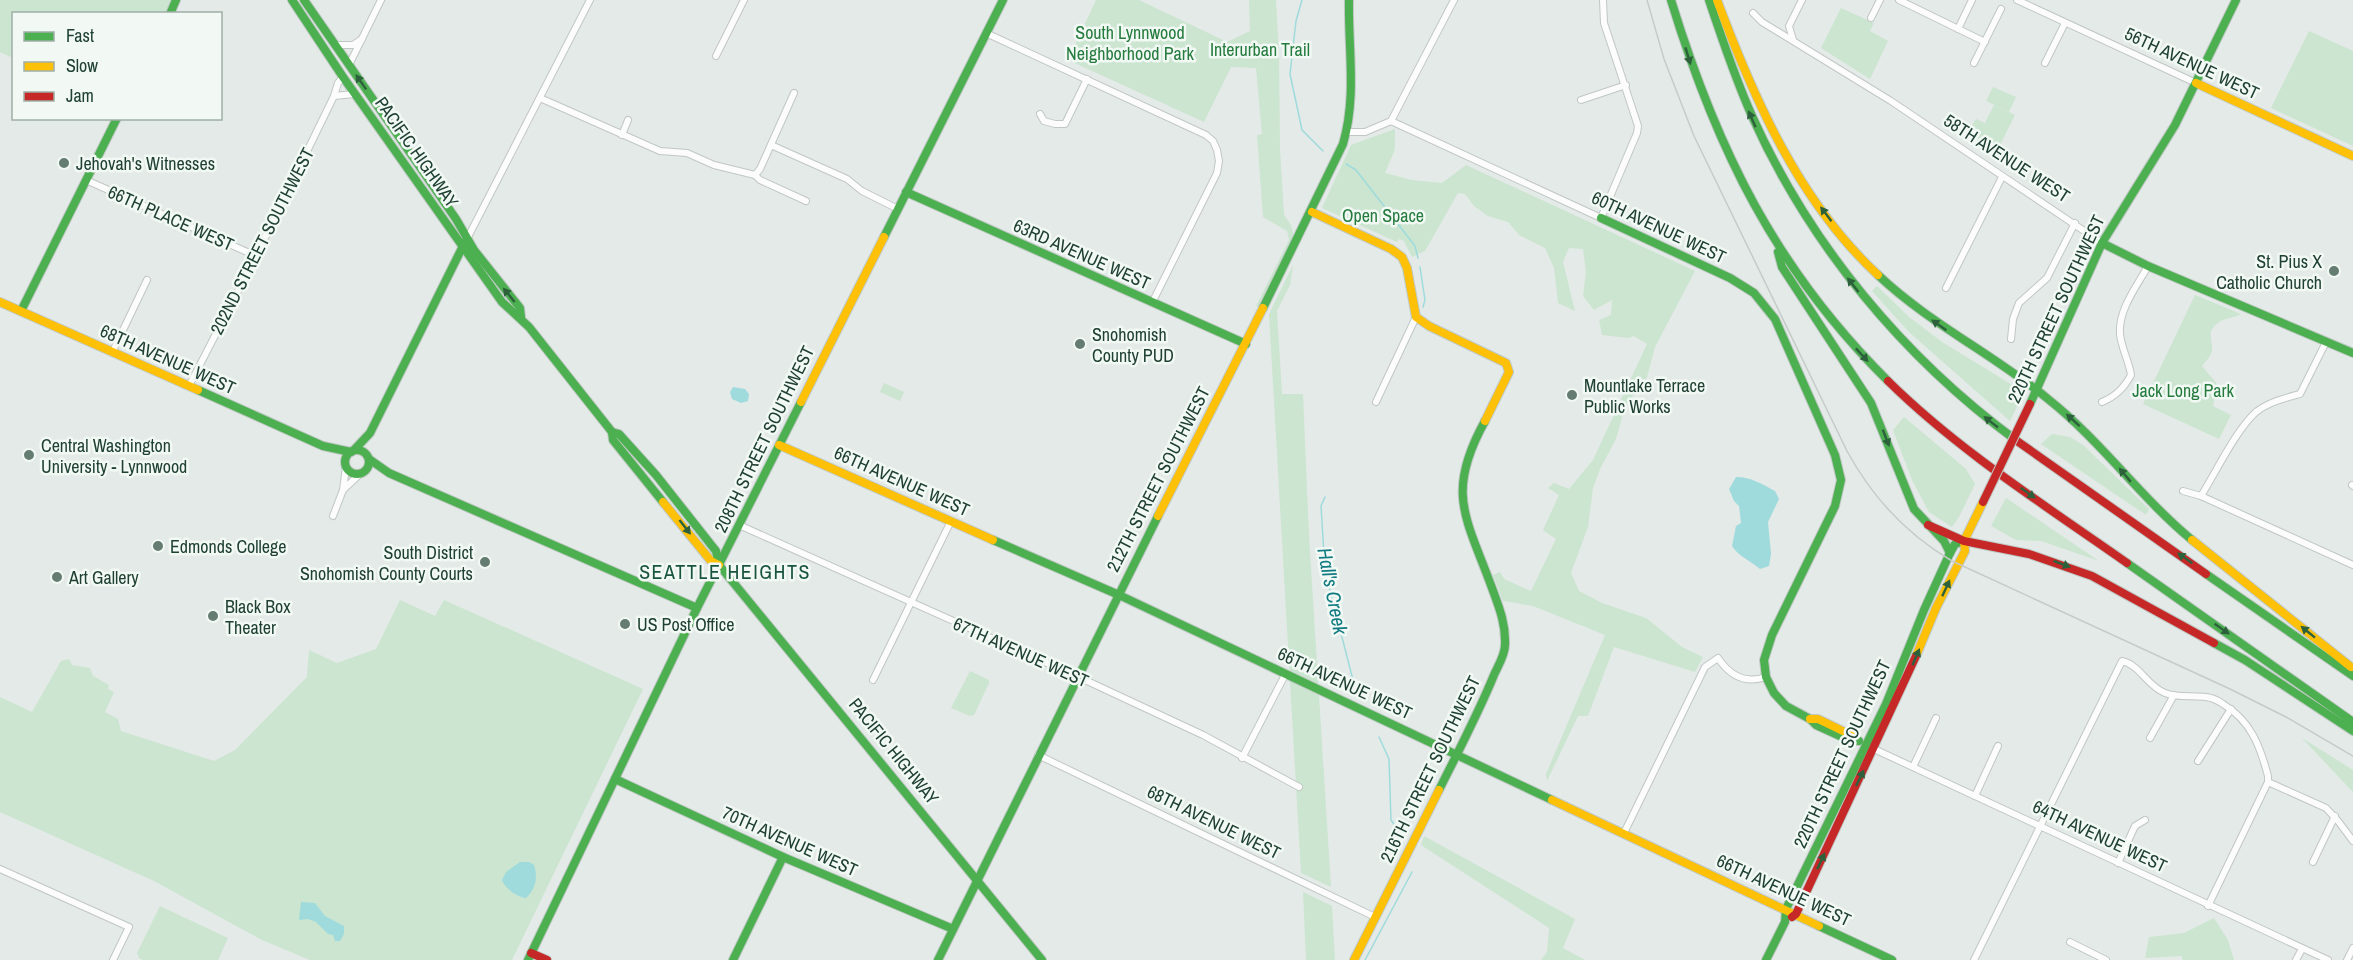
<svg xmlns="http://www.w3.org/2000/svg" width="2353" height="960" viewBox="0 0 2353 960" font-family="'Archivo Narrow',sans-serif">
  <rect width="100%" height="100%" fill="#e4eae7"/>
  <g fill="#cbe5d0">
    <path d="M 0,0 L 173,0 L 167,13 L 14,14 L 13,58 L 0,52 Z"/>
    <path d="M 1096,0 L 1139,0 L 1227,42 L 1250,31 L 1249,0 L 1276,0 L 1279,53 L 1280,149 L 1284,215 L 1291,225 L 1294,237 L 1259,308 L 1256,306 L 1289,240 L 1287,231 L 1263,217 L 1257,135 L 1262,134 L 1256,68 L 1231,67 L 1204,122 L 1068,60 Z"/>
    <path d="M 1841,8 L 1874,23 L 1870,31 L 1888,41 L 1870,79 L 1821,48 Z"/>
    <path d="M 2309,31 L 2353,51 L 2353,146 L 2271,108 Z"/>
    <path d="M 1993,87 L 2016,97 L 2009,112 L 1986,101 Z"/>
    <path d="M 1994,105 L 2015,115 L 1996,153 L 1977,140 L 1981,130 L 1980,132 L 1971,127 L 1976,119 L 1985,123 Z"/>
    <path d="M 1395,129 L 1395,149 L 1385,173 L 1412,180 L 1442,183 L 1466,165 L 1695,271 L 1655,347 L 1647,377 L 1625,406 L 1616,439 L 1600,469 L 1593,488 L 1588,527 L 1571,573 L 1579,591 L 1602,603 L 1646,618 L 1682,647 L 1703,657 L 1695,672 L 1614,647 L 1588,716 L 1578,716 L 1547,781 L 1546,774 L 1605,635 L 1533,606 L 1503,601 L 1493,575 L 1500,572 L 1504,579 L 1531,591 L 1556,539 L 1543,530 L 1559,495 L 1548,488 L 1554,483 L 1569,489 L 1593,460 L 1647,344 L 1634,336 L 1628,338 L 1602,335 L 1599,320 L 1611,315 L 1612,300 L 1594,310 L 1583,296 L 1586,272 L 1583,249 L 1569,248 L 1563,262 L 1575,311 L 1558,303 L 1554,268 L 1545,248 L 1519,235 L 1508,222 L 1488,216 L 1474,206 L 1465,194 L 1458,193 L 1425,251 L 1412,257 L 1404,241 L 1399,239 L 1397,242 L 1322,208 L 1351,145 Z"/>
    <path d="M 1293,265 L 1290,285 L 1277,311 L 1282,394 L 1303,394 L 1309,536 L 1331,887 L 1301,873 L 1269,314 Z"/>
    <path d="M 1877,286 L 1909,317 L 1942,342 L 2014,386 L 2020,400 L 2010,421 L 1909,332 L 1872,291 Z"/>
    <path d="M 2195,295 L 2241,314 C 2234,318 2224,318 2218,323 C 2206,331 2213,339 2212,350 C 2211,356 2206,361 2202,366 L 2217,384 L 2213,406 L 2231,415 L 2219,439 L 2143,404 Z"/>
    <path d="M 884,383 L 904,392 L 900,401 L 880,392 Z"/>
    <path d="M 1904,417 L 1966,469 L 1975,484 L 1959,517 L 1952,527 L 1929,512 L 1912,480 L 1893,430 Z"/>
    <path d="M 2052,434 L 2070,437 L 2083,445 L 2149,509 L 2146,515 L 2041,444 Z"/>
    <path d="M 2006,498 L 2099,561 L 2041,541 L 2016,540 L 1991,526 Z"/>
    <path d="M 400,600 L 435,616 L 444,600 L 643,689 L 512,960 L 310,960 L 262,940 L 154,881 L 0,812 L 0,697 L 32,712 L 61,661 L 69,659 L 72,665 L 90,668 L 93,676 L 109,685 L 108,689 L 114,692 L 105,712 L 118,719 L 121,731 L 214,761 L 235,750 L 307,677 L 309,650 L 337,663 L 376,649 Z"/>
    <path d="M 970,671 L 989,680 L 989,683 L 974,715 L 970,716 L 951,708 Z"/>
    <path d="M 2302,738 L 2353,770 L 2353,792 Z"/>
    <path d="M 1424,836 L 1575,919 L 1563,948 L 1585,960 L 1541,960 L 1547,952 L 1549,928 L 1421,845 Z"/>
    <path d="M 1303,892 L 1332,906 L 1335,960 L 1306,960 Z"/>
    <path d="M 160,906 L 228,938 L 218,960 L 143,960 L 139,958 L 137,953 Z"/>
    <path d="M 2214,918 L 2228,940 L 2234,960 L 2183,960 L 2181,956 L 2145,958 L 2149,937 L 2184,933 Z"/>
  </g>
  <g fill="#9fdbdc">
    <path d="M 733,387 L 745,389 L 749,394 L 748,401 L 741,403 L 732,399 L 730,392 Z"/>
    <path d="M 1736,477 C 1751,477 1762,484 1775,491 L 1779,499 L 1768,522 L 1771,554 L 1769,566 L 1760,569 C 1750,560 1739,557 1732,546 L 1736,526 L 1741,523 L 1739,506 L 1734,501 L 1729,489 Z"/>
    <path d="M 520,862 L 529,862 L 534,865 C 538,877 536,889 526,898 C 518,897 505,889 502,880 L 506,872 Z"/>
    <path d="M 301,902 L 315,903 L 325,916 L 344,926 L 344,934 L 340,941 L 335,941 L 333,935 L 328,934 L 316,922 L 308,919 L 299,920 Z"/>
  </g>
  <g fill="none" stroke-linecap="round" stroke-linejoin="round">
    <g stroke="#9fdbdc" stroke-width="1.5">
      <path d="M 1302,0 L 1296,21 L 1290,74 L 1302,130 L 1323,151"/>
      <path d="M 1346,164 L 1356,170 L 1415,246 L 1418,258"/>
      <path d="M 1420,267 L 1425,300 L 1423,307"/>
      <path d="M 1325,497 L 1321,506 L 1325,571 L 1354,684"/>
      <path d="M 1379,737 L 1389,759 L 1391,820 L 1403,836"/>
      <path d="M 1365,960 L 1412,872"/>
    </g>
    <g stroke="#c1c7c4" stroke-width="8">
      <g id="street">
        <path d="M 1899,0 L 1985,42"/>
        <path d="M 2017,0 L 2196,83"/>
        <path d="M 1753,13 L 1762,22 L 1891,101 L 2102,243"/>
        <path d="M 1871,18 L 1880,0"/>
        <path d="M 1958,29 L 1972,0"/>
        <path d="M 986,33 L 1206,135 L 1213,141 L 1217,150 L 1219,161 L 1217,173 L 1152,303"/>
        <path d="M 1793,40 L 1789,26 L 1802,0"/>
        <path d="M 335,45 L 353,45 L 362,39"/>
        <path d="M 716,56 L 744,0"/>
        <path d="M 1974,63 L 2001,9"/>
        <path d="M 2045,63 L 2065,23"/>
        <path d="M 349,65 L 381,0"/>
        <path d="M 334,96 L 354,94"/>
        <path d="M 540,98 L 660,151 L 687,153 L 714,165 L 755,175"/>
        <path d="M 1581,100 L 1626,85"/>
        <path d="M 1040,114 L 1044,121 L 1055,124 L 1065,124 L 1087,79"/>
        <path d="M 1391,121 L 1454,0"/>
        <path d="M 1347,132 L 1365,132 L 1391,121 L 1601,218 L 1637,133 L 1638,126 L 1604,23 L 1603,0"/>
        <path d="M 622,135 L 628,120"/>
        <path d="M 771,145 L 847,179 L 862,191 L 898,209"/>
        <path d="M 755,175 L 760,169 L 794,93"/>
        <path d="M 755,175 L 760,180 L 806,201"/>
        <path d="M 86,180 L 256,256"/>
        <path d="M 467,239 L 590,0"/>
        <path d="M 1946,288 L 2002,177"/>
        <path d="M 2011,339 L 2013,319 L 2019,303 L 2047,278 L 2075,223"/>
        <path d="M 112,353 L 147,280"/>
        <path d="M 189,386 L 256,256 L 334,96 L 338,83 L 343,77"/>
        <path d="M 1376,402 L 1416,317"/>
        <path d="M 2102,402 C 2116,396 2124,388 2131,375 C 2129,361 2121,347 2120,334 C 2118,310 2137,286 2148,266"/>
        <path d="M 2352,485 L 2353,486"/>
        <path d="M 344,489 L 361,473"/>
        <path d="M 2183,491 L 2201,496 L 2353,565"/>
        <path d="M 2201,496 C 2216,472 2236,430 2256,412 C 2269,402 2285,398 2300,394 L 2326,342"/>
        <path d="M 333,516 L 343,490 L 346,467"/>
        <path d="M 739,525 L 1085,680 L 1203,735 L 1299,787"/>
        <path d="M 873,680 L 951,521"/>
        <path d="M 2150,738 L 2174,695"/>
        <path d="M 1874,749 L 2328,960"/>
        <path d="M 1038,755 L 1375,917"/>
        <path d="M 1242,758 L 1286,673"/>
        <path d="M 2198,761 L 2231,709"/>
        <path d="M 1913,767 L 1936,718"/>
        <path d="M 1975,796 L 1998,746"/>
        <path d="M 1624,833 L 1705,667 L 1718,658 C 1730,676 1745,684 1766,677"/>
        <path d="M 2313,862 L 2335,816"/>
        <path d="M 2118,863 L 2135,826 L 2145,820"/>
        <path d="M 0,869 L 129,927 L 113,960"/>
        <path d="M 2208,906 L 2268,782"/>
        <path d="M 2070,942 L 2106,960"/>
        <path d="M 1974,960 L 2122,661 C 2140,665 2147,686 2165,693 C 2179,699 2197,694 2211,698 C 2215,699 2220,702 2223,704 C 2251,721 2260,746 2268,776 L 2268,782 L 2326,808 L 2338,821 L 2353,841"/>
        <path d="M 2296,960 L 2302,949"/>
        <path d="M 2347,960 L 2353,948"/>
      </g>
    </g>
    <g stroke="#bfc8c4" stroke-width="10">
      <g id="fast">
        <path d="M 292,0 L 343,77 L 502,302 L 529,327 L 612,432 L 613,440 L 663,502"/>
        <path d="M 304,0 L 456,219 L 474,250 L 520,308 L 521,317"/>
        <path d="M 1671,0 C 1717,150 1776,270 1888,381"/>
        <path d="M 1709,0 C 1722,39 1735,78 1752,116 C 1810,245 1903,357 2017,441"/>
        <path d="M 170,14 L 176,0"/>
        <path d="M 906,192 L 1246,344"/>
        <path d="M 1601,218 L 1730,278 L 1754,293 L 1775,319 L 1835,455 L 1841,480 L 1835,506 L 1772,635 L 1764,660 L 1766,677 L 1774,693 L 1786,706 L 1810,719 L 1816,725 L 1851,741 L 1859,741"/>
        <path d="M 884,237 L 1003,0"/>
        <path d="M 2102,243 L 2148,266 L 2353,353"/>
        <path d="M 1778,252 L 1782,267 L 1871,403 L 1914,509 L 1944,541 L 1950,553"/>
        <path d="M 1878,275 C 1930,324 1993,354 2048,399 C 2101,441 2140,497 2192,540"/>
        <path d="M 1263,308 L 1343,144 C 1357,96 1348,49 1349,0"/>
        <path d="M 21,311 L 117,118"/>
        <path d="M 198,390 L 323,446 L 351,452"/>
        <path d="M 2030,404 L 2102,243 L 2175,125 L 2236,0"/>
        <path d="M 612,432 L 619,434 L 656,475 L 716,551 L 719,565 L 1042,960"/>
        <circle cx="357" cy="462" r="12"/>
        <path d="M 354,450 L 370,433 L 465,242"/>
        <path d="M 369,459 L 389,473 L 697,608"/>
        <path d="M 993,540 L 1119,595 L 1552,800"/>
        <path d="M 2127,563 L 2353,722"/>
        <path d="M 2206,574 L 2353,676"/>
        <path d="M 2214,643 L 2245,660 L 2353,731"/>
        <path d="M 615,779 L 783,857 L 953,929"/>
        <path d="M 1439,790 C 1458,752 1478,714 1494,675 C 1498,666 1505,655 1505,645 C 1506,624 1499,607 1492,588 C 1466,517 1445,493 1485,421"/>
        <path d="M 1819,926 L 1892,960"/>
        <path d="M 528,960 L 697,608 L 801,402"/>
        <path d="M 733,960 L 783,857"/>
        <path d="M 938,960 L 1158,516"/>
        <path d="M 1766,960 L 1785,922 L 1786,909 L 1886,704 L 1924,610 L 1950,553 L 1955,544 L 1964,541"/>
      </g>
    </g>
    <g stroke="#bfc8c4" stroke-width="10">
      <g id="slow">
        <path d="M 1717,0 C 1754,99 1799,202 1878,275"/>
        <path d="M 2196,83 L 2353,156"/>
        <path d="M 1312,212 L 1391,249 L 1402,257 L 1407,268 L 1416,317 L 1429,326 L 1506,363 L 1509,372 L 1485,421"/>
        <path d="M 0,302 L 198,390"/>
        <path d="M 801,402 L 884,237"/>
        <path d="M 779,445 L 993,540"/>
        <path d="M 663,502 L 711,561 L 719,565"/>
        <path d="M 1158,516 L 1263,308"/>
        <path d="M 2192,540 L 2351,667"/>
        <path d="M 1916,656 L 1936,608 L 1965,551 L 1964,541 L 1983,502"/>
        <path d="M 1810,719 L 1818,719 L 1853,736"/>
        <path d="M 1552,800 L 1819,926"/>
        <path d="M 1354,960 L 1439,790"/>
      </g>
    </g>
    <g stroke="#bfc8c4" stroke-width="10">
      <g id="jam">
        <path d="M 1888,381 C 1959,451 2046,506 2127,563"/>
        <path d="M 2017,441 L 2206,574"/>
        <path d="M 1928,525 L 1964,541 L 2029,554 L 2092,576 L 2214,643"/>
        <path d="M 1792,917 L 1796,914 L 1916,656"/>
        <path d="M 531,953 L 547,960"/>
      </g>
    </g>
    <use href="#street" stroke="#fbfcfb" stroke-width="6"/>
    <use href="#fast" stroke="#4caf50" stroke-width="8"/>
    <use href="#slow" stroke="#ffc107" stroke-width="8"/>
    <use href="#jam" stroke="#c62828" stroke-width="8"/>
    <path stroke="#c6cbc9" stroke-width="1.5" d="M 1647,0 L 1664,59 L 1694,136 L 1847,451 C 1872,497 1906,534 1952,561 L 2230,689 L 2286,717 L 2353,756"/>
    <g stroke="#bfc8c4" stroke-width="10" stroke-linecap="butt">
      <path id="jam-bridge" d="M 1983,502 L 2030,404"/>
    </g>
    <use href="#jam-bridge" stroke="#c62828" stroke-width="8"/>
  </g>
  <defs><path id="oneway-solid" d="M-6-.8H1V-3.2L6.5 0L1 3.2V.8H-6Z" transform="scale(1.5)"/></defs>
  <g fill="#2c613c">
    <use href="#oneway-solid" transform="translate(1688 56) rotate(73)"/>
    <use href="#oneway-solid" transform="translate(361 82) rotate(-125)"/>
    <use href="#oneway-solid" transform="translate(1752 119) rotate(-114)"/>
    <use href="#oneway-solid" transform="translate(1826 214) rotate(-127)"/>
    <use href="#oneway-solid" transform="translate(1853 285) rotate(-128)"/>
    <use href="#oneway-solid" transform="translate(509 295) rotate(-129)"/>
    <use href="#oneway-solid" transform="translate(1939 325) rotate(-145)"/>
    <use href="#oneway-solid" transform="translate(1862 355) rotate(47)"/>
    <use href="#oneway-solid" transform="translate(2073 420) rotate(-138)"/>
    <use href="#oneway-solid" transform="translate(1991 422) rotate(-142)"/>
    <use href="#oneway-solid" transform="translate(1886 438) rotate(69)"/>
    <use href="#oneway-solid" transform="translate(2125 475) rotate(-130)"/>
    <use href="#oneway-solid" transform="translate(2028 493) rotate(35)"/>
    <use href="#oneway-solid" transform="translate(685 527) rotate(52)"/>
    <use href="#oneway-solid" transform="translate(2185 558) rotate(-145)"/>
    <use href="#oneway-solid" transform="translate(2062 564) rotate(21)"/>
    <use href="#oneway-solid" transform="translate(1946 588) rotate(-65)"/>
    <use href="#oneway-solid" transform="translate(2222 629) rotate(35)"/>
    <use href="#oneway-solid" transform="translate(2308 632) rotate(-141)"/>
    <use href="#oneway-solid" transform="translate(1916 657) rotate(-67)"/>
    <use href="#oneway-solid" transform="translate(1860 778) rotate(-64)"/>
    <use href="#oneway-solid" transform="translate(1821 861) rotate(-65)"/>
  </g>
  <g fill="#647c72" stroke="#f2f9f5" stroke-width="2">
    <circle cx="64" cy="163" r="6"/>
    <circle cx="2334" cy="271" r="6"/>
    <circle cx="1080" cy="344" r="6"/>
    <circle cx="1572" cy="395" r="6"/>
    <circle cx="29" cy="455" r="6"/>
    <circle cx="158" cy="546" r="6"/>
    <circle cx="485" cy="562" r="6"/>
    <circle cx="57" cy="577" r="6"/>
    <circle cx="213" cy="616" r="6"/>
    <circle cx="625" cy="624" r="6"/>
  </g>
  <g text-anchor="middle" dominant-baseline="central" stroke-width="5" stroke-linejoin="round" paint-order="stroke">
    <g font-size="18" fill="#257b3d" stroke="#f2f9f5">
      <text x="1130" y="32">South Lynnwood<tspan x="1130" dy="21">Neighborhood Park</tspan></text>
      <text x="1260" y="49">Interurban Trail</text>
      <text x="1383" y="215">Open Space</text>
      <text x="2183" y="390">Jack Long Park</text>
    </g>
    <g font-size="18" fill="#1f4033" stroke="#f2f9f5">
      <text transform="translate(2192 63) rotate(25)">56TH AVENUE WEST</text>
      <text transform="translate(417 152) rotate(55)">PACIFIC HIGHWAY</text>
      <text transform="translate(2007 158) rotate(33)">58TH AVENUE WEST</text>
      <text transform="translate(171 218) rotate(24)">66TH PLACE WEST</text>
      <text transform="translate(1659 227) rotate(25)">60TH AVENUE WEST</text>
      <text transform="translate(262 241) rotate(-63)">202ND STREET SOUTHWEST</text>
      <text transform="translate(1082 254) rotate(24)">63RD AVENUE WEST</text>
      <text transform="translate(2056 309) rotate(-65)">220TH STREET SOUTHWEST</text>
      <text transform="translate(168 359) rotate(24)">68TH AVENUE WEST</text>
      <text transform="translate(764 439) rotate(-64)">208TH STREET SOUTHWEST</text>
      <text transform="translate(1158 479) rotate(-63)">212TH STREET SOUTHWEST</text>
      <text transform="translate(902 481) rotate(24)">66TH AVENUE WEST</text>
      <text transform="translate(1021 652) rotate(24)">67TH AVENUE WEST</text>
      <text transform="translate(1345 683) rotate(25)">66TH AVENUE WEST</text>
      <text transform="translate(894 751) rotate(51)">PACIFIC HIGHWAY</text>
      <text transform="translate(1842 754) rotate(-65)">220TH STREET SOUTHWEST</text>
      <text transform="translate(1430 769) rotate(-64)">216TH STREET SOUTHWEST</text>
      <text transform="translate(1214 822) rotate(26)">68TH AVENUE WEST</text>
      <text transform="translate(2100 836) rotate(25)">64TH AVENUE WEST</text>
      <text transform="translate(790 841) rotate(24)">70TH AVENUE WEST</text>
      <text transform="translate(1784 890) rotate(25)">66TH AVENUE WEST</text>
    </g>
    <g font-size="18" fill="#1f4033" stroke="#f2f9f5" text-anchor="start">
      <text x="76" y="163">Jehovah's Witnesses</text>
      <text x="2322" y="261" text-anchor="end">St. Pius X<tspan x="2322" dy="21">Catholic Church</tspan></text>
      <text x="1092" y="334">Snohomish<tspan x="1092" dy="21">County PUD</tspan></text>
      <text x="1584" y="385">Mountlake Terrace<tspan x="1584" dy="21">Public Works</tspan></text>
      <text x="41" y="445">Central Washington<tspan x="41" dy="21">University - Lynnwood</tspan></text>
      <text x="170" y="546">Edmonds College</text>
      <text x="473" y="552" text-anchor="end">South District<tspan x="473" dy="21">Snohomish County Courts</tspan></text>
      <text x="69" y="577">Art Gallery</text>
      <text x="225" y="606">Black Box<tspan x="225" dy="21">Theater</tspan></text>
      <text x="637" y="624">US Post Office</text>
    </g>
    <g font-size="20" letter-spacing="1.5" fill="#19543f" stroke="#f2f9f5">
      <text x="725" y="571">SEATTLE HEIGHTS</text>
    </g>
    <g font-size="20" font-style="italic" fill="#127b82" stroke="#f2f9f5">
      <text transform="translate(1333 591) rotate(79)">Hall's Creek</text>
    </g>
  </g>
  <rect x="12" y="12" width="210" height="108" fill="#f2f9f5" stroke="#9eafa7" stroke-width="1.5"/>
  <rect x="24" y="32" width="30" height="9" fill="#4caf50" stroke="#9eafa7" stroke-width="1.5"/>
  <text x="66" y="42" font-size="18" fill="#1f4033">Fast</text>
  <rect x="24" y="62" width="30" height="9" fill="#ffc107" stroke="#9eafa7" stroke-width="1.5"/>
  <text x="66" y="72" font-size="18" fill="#1f4033">Slow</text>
  <rect x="24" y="92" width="30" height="9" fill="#c62828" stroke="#9eafa7" stroke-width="1.5"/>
  <text x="66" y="102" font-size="18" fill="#1f4033">Jam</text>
</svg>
